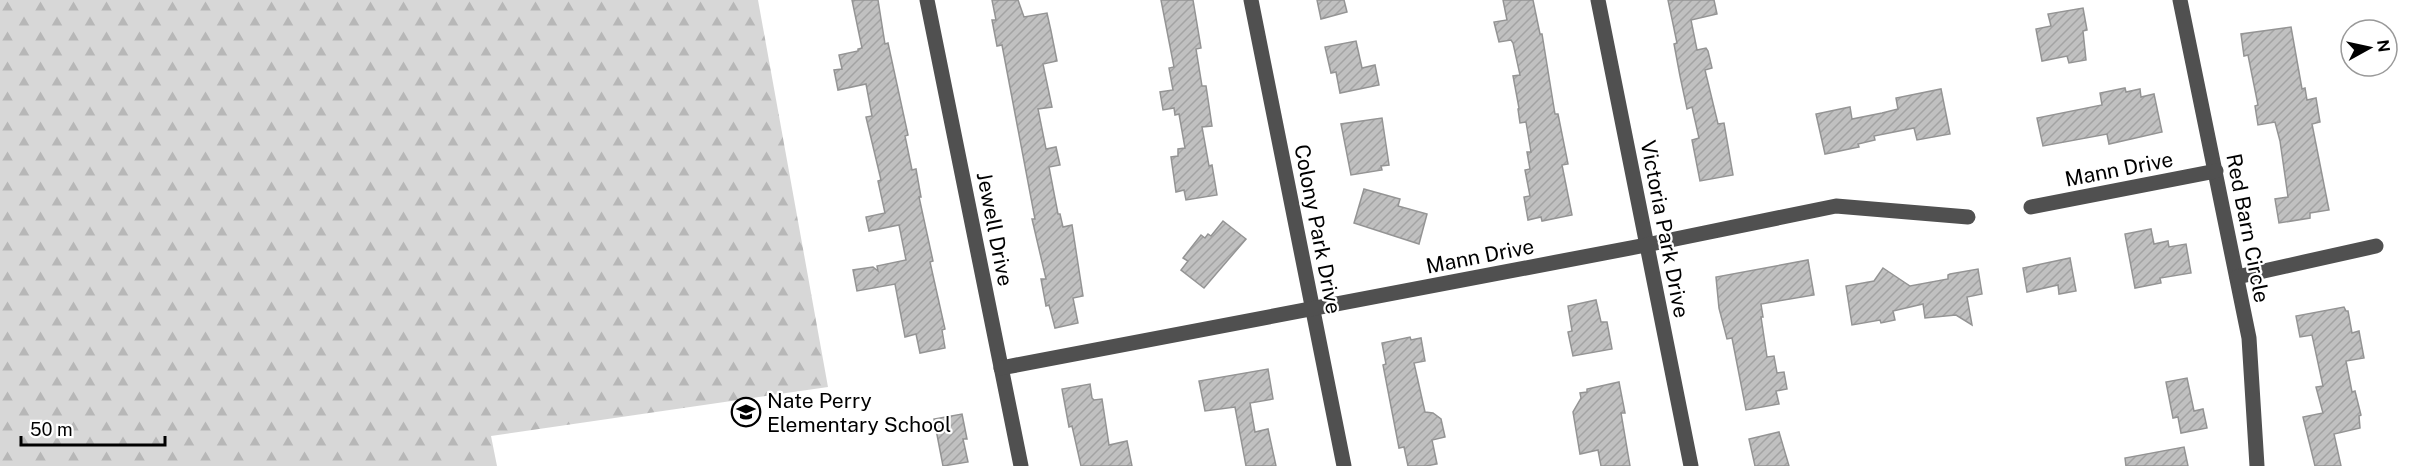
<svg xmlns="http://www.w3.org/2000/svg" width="2417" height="466" viewBox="0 0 2417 466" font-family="'Public Sans',sans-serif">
  <defs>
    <pattern id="forest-firs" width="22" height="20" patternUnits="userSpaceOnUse" patternTransform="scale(1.5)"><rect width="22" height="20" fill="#d7d7d7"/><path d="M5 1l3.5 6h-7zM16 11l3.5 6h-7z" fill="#b7b7b7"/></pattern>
    <pattern id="building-hatch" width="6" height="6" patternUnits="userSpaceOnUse" patternTransform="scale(1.5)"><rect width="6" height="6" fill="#c0c0c0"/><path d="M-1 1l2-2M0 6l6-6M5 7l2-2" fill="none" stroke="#a3a3a3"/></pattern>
  </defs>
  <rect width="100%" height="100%" fill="#fff"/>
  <path fill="url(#forest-firs)" d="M 0,0 L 758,0 L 828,387 L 491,436 L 497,466 L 0,466 Z"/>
  <g fill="url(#building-hatch)" stroke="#949494" stroke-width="1.5">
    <path d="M 852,0 L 878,0 L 885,44 L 888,43 L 908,135 L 905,136 L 912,170 L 916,169 L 921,197 L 919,197 L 933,261 L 930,262 L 945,329 L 942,330 L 945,348 L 920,353 L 916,334 L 905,337 L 895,284 L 857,291 L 853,270 L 873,267 L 878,271 L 877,266 L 906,260 L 899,225 L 869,231 L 866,217 L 885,213 L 878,181 L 881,180 L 866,117 L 872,116 L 866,84 L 838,90 L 834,70 L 842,69 L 839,55 L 858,51 L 858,49 L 862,48 Z"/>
    <path d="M 992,0 L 1018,0 L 1024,17 L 1047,13 L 1051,31 L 1057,61 L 1043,64 L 1052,107 L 1038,109 L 1046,149 L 1056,147 L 1060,165 L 1049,167 L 1058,214 L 1060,214 L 1063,227 L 1072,225 L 1083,296 L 1073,298 L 1078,323 L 1055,328 L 1049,305 L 1046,306 L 1041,279 L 1046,279 L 1032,219 L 1035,219 L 1002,45 L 997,46 L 992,20 L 996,20 Z"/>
    <path d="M 1161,0 L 1193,0 L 1201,48 L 1196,49 L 1202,86 L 1206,86 L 1212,126 L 1202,127 L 1209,166 L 1212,165 L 1217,195 L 1186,200 L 1184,190 L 1176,192 L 1171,157 L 1178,156 L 1178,149 L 1185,148 L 1179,114 L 1175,115 L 1174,108 L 1163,110 L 1160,92 L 1173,90 L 1169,68 L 1174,67 Z"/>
    <path d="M 1317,0 L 1344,0 L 1347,12 L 1321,19 Z"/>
    <path d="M 1503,0 L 1533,0 L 1540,34 L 1542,34 L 1555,114 L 1558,114 L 1568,164 L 1562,165 L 1572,215 L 1542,221 L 1541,217 L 1528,220 L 1524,197 L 1530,196 L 1525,170 L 1530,169 L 1527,152 L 1531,152 L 1526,122 L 1520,123 L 1518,109 L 1519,108 L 1513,76 L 1520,75 L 1513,43 L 1511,40 L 1499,42 L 1494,22 L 1507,20 Z"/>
    <path d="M 1668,0 L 1714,0 L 1717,14 L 1691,20 L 1697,50 L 1706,48 L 1708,51 L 1712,68 L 1705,70 L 1718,124 L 1724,123 L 1733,175 L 1700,181 L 1692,140 L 1699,138 L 1692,107 L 1687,109 L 1680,76 L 1674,44 L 1677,43 Z"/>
    <path d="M 2083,8 L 2087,30 L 2083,31 L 2086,60 L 2069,63 L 2067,56 L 2042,61 L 2036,29 L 2051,26 L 2048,14 Z"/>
    <path d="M 2291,27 L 2302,89 L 2305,88 L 2307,100 L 2316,98 L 2320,122 L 2312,124 L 2329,210 L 2310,213 L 2310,218 L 2279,223 L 2275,199 L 2288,197 L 2280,141 L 2275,122 L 2258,125 L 2255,106 L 2258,105 L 2248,55 L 2244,56 L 2241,34 Z"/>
    <path d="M 1356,41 L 1362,68 L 1375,65 L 1379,85 L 1340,93 L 1336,72 L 1331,73 L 1325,47 Z"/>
    <path d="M 2125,88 L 2126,92 L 2140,89 L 2141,97 L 2154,94 L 2162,132 L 2109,144 L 2107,134 L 2043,146 L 2037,118 L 2102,105 L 2100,93 Z"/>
    <path d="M 1941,89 L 1950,134 L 1917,140 L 1914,128 L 1874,136 L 1875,140 L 1858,144 L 1859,147 L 1825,154 L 1816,114 L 1850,107 L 1852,119 L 1882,113 L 1898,109 L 1896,98 Z"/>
    <path d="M 1382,118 L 1389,165 L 1381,166 L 1382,170 L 1351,175 L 1341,124 Z"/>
    <path d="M 1364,189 L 1400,199 L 1398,206 L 1427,214 L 1419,244 L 1354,223 Z"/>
    <path d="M 1223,221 L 1246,239 L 1204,288 L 1181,270 L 1188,261 L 1183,258 L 1201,235 L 1205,238 L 1208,234 L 1211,236 Z"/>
    <path d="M 2151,229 L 2154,244 L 2168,241 L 2169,247 L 2186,244 L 2191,273 L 2160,278 L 2161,283 L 2135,288 L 2125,234 Z"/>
    <path d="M 2070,258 L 2076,291 L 2059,294 L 2058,285 L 2027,292 L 2023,268 Z"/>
    <path d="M 1808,260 L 1814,295 L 1761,304 L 1763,317 L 1761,317 L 1767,357 L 1774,356 L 1777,373 L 1784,372 L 1787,389 L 1776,391 L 1779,404 L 1746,410 L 1732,338 L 1727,339 L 1719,308 L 1716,277 Z"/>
    <path d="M 1883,268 L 1910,286 L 1948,279 L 1948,275 L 1950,274 L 1978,269 L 1982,294 L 1967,297 L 1972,325 L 1956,315 L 1925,318 L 1923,304 L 1893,311 L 1895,320 L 1881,323 L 1880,320 L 1852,325 L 1846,286 L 1874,281 Z"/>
    <path d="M 1596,300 L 1601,322 L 1607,322 L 1612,349 L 1573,356 L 1568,332 L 1572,331 L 1568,306 Z"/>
    <path d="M 2344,307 L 2346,311 L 2348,311 L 2352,333 L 2359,331 L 2364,358 L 2346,361 L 2352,392 L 2355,391 L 2361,415 L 2359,416 L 2360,428 L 2334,434 L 2341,466 L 2315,466 L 2303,417 L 2323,413 L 2316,387 L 2323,386 L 2312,335 L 2300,337 L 2296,316 Z"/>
    <path d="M 1410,337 L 1411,340 L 1421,338 L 1425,361 L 1414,363 L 1425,412 L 1433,413 L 1441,419 L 1445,437 L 1432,440 L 1437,464 L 1426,466 L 1408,466 L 1404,447 L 1399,448 L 1383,365 L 1386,364 L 1382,343 Z"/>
    <path d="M 1268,369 L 1273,399 L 1250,403 L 1255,432 L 1268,429 L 1276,466 L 1246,466 L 1235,407 L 1205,411 L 1199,381 Z"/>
    <path d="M 2187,378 L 2194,411 L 2203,409 L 2207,428 L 2181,433 L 2178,417 L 2173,418 L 2166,382 Z"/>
    <path d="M 1619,382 L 1625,413 L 1621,413 L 1630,466 L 1601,466 L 1598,450 L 1580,454 L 1573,412 L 1581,398 L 1580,393 L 1587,392 L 1587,389 Z"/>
    <path d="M 1090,384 L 1092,398 L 1094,400 L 1102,399 L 1109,445 L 1127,441 L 1132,466 L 1081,466 L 1072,426 L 1069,427 L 1062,389 Z"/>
    <path d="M 962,414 L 967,439 L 963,439 L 968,462 L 943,466 L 934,419 Z"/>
    <path d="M 1779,432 L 1789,466 L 1755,466 L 1749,439 Z"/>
    <path d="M 2184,447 L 2188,466 L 2126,466 L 2125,458 Z"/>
  </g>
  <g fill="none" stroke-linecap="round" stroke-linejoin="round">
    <g stroke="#505050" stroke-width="15">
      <path d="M 927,0 L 1021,466"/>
      <path d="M 1251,0 L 1344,466"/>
      <path d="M 1598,0 L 1691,466"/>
      <path d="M 2180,0 L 2249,338 L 2257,466"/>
      <path d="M 2031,207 L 2216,171"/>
      <path d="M 2237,277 L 2376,246"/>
      <path d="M 1001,368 L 1646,245 L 1836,206 L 1968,217"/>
    </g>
  </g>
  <defs>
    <g id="school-ring" transform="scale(1.5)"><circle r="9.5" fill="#fff" stroke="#000" stroke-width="1.5"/><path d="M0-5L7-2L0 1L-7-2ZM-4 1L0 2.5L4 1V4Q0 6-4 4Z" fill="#000"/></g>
  </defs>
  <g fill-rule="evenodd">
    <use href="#school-ring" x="746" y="412"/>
  </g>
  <g text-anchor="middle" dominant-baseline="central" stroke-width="4.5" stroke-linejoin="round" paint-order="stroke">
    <g font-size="21" fill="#000" stroke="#fff">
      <text transform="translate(2119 169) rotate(-11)">Mann Drive</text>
      <text transform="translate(2248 228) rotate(79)">Red Barn Circle</text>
      <text transform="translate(995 229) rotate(79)">Jewell Drive</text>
      <text transform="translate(1318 229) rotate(79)">Colony Park Drive</text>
      <text transform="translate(1665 229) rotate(79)">Victoria Park Drive</text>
      <text transform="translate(1480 256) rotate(-11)">Mann Drive</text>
    </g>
    <g font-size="21" fill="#000" stroke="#fff" text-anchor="start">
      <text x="767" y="400">Nate Perry<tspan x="767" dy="24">Elementary School</tspan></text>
    </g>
  </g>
  <g transform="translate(2369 48) rotate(82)"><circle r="28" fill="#ffffff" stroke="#999999" stroke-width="1.5"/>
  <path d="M0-4.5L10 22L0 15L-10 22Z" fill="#000000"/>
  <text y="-9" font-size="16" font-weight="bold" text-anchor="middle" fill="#000000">N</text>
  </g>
  <path d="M21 436v9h144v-9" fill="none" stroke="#000000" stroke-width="3"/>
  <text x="30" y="436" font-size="18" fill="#000000" stroke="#ffffff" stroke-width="4.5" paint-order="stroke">50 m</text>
</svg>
